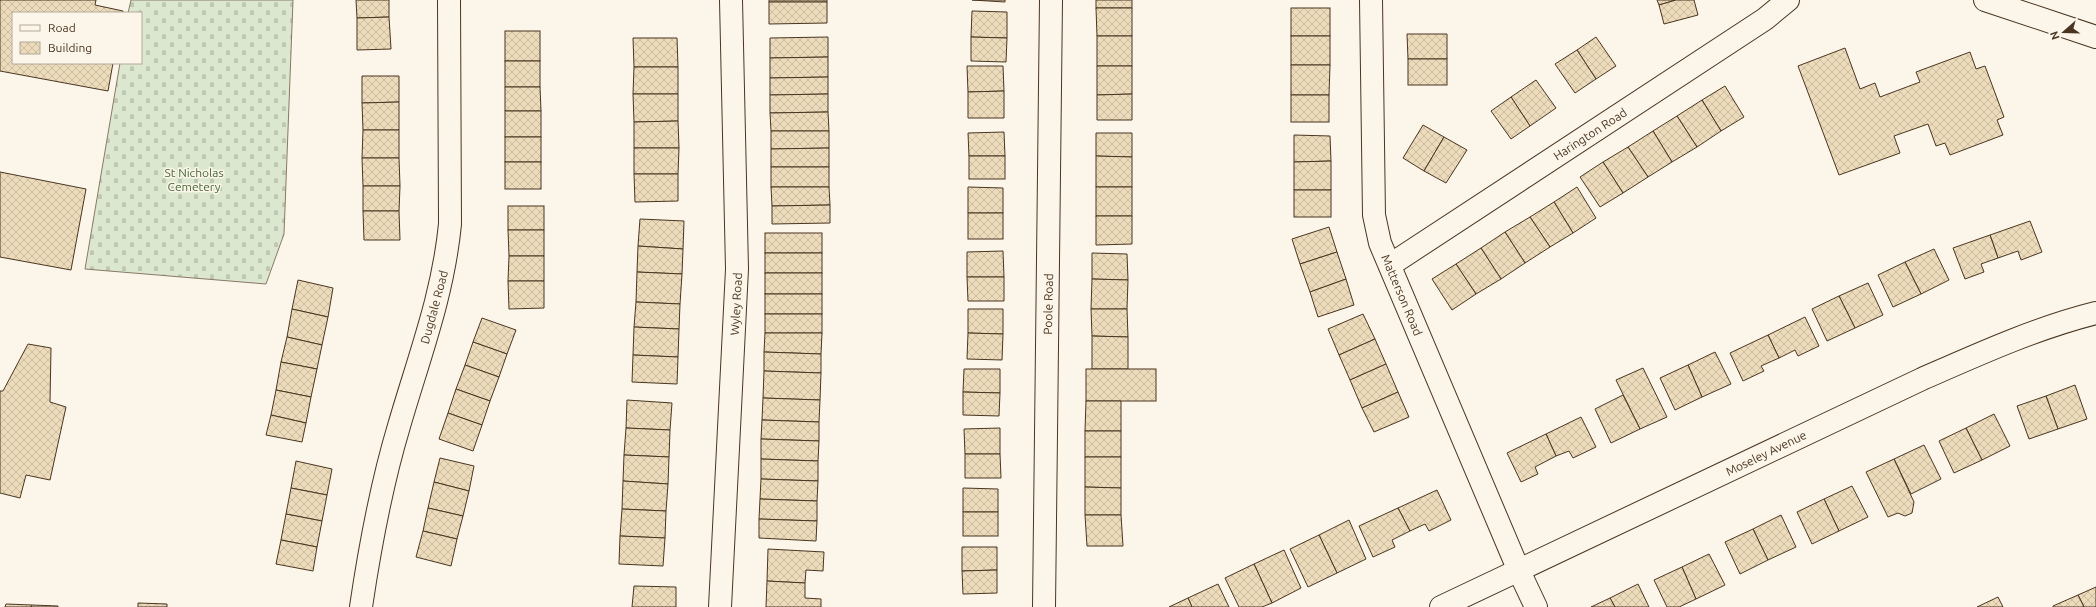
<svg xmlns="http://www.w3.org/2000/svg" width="2096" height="607" viewBox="0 0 2096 607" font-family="Ubuntu,sans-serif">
  <defs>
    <pattern id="cemetery-stones" width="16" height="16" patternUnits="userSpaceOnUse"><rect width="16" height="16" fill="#dce7d0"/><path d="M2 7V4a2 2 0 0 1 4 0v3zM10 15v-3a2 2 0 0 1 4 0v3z" fill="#bec7b2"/></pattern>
    <pattern id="building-cross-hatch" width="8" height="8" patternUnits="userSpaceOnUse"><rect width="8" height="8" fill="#ecdcbc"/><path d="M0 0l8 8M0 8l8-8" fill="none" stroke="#ccbda1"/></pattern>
  </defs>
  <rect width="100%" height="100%" fill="#fbf6e9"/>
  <path fill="url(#cemetery-stones)" stroke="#887966" d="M 131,0 L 293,0 L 284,234 L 266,284 L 85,269 L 120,63 L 141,63 L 141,13 L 128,13 Z"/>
  <g fill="url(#building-cross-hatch)" stroke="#4a3520">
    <path d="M 0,0 L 96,0 L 95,5 L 123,11 L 123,13 L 13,13 L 13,63 L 113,63 L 108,91 L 0,71 Z"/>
    <path d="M 356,0 L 389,0 L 389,17 L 357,18 Z"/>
    <rect x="769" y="0" width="58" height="2"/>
    <path d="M 972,0 L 1005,0 L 1005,2 Z"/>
    <rect x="1096" y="0" width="36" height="8"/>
    <path d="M 1657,0 L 1676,0 L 1659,5 Z"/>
    <path d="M 1676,0 L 1694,0 L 1698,15 L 1664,24 L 1659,5 Z"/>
    <path d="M 769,2 L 827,2 L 827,23 L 769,24 Z"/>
    <path d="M 1096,8 L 1132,8 L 1132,36 L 1097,36 Z"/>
    <rect x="1291" y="8" width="39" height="28"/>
    <path d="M 972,11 L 1007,12 L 1007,38 L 971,37 Z"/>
    <path d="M 389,17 L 391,49 L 357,50 L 357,18 Z"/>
    <rect x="505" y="31" width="35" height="30"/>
    <path d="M 1407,34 L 1447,34 L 1447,59 L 1408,59 Z"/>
    <rect x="1097" y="36" width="35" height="30"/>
    <rect x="1291" y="36" width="39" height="29"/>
    <path d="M 828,37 L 828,57 L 770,58 L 770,38 Z"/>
    <path d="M 971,37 L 1007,38 L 1006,62 L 971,61 Z"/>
    <path d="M 1596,37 L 1616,66 L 1596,79 L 1577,50 Z"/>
    <path d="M 633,38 L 677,38 L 678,67 L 634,67 Z"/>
    <path d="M 1845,48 L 1860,89 L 1875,83 L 1880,97 L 1920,82 L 1916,72 L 1970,52 L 1976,69 L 1985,66 L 2004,117 L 1997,120 L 2003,135 L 1950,155 L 1945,143 L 1936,146 L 1928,124 L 1894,136 L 1900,153 L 1839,175 L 1798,66 Z"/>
    <path d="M 1577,50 L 1596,79 L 1575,93 L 1555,64 Z"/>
    <path d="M 828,57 L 828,77 L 770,78 L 770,58 Z"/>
    <rect x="1408" y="59" width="39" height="26"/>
    <rect x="505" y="61" width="35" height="26"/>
    <path d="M 1291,65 L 1330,65 L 1329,95 L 1291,95 Z"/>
    <path d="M 967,66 L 1003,66 L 1004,91 L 968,92 Z"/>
    <path d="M 1097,66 L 1132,66 L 1132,94 L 1097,95 Z"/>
    <path d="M 634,67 L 678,67 L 678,94 L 633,94 Z"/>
    <path d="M 362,76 L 399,76 L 399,102 L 362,103 Z"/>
    <path d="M 828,77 L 828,94 L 770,95 L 770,78 Z"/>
    <path d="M 1536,80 L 1556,108 L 1530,126 L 1511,97 Z"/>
    <path d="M 1725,86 L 1744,117 L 1721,131 L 1702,100 Z"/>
    <path d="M 505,87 L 540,87 L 541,111 L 505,111 Z"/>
    <path d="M 1004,91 L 1004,118 L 968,118 L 968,92 Z"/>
    <path d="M 633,94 L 678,94 L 678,121 L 634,122 Z"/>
    <path d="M 828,94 L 828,112 L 770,113 L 770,95 Z"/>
    <path d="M 1132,94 L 1132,120 L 1097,120 L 1097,95 Z"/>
    <rect x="1291" y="95" width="38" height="27"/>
    <path d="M 1511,97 L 1530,126 L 1511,139 L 1491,111 Z"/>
    <path d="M 1702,100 L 1721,131 L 1697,147 L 1677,116 Z"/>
    <path d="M 399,102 L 399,130 L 363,130 L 362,103 Z"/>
    <rect x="505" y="111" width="36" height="26"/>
    <path d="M 828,112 L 829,131 L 771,131 L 770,113 Z"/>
    <path d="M 1677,116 L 1697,147 L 1672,162 L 1653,131 Z"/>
    <path d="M 678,121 L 679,148 L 634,148 L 634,122 Z"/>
    <path d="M 1423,125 L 1444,137 L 1424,171 L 1403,158 Z"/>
    <path d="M 363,130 L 399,130 L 399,158 L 362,158 Z"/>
    <path d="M 771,131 L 829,131 L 829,148 L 771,149 Z"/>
    <path d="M 1653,131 L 1672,162 L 1648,177 L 1628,147 Z"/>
    <path d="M 1004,132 L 1005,156 L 969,156 L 968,133 Z"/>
    <path d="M 1096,133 L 1132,133 L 1132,157 L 1096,156 Z"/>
    <path d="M 1294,135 L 1330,136 L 1331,161 L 1294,162 Z"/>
    <rect x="505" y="137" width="36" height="25"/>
    <path d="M 1444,137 L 1467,150 L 1446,183 L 1424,171 Z"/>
    <path d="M 1628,147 L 1648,177 L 1623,193 L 1603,162 Z"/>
    <path d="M 634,148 L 679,148 L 678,174 L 634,174 Z"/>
    <path d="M 829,148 L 829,167 L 771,167 L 771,149 Z"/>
    <rect x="969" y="156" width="36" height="23"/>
    <path d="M 1096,156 L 1132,157 L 1132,187 L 1096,187 Z"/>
    <path d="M 362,158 L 399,158 L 400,186 L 363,186 Z"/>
    <path d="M 1331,161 L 1331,190 L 1294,190 L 1294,162 Z"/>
    <rect x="505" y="162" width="36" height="27"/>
    <path d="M 1603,162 L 1623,193 L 1600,207 L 1580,177 Z"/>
    <rect x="771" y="167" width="58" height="20"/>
    <path d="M 0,172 L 86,189 L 71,270 L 0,257 Z"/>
    <path d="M 634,174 L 678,174 L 678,201 L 635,202 Z"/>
    <path d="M 363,186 L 400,186 L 399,211 L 363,211 Z"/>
    <path d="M 771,187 L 829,187 L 830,205 L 772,206 Z"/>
    <path d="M 968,187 L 1003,188 L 1003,213 L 968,213 Z"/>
    <rect x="1096" y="187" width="36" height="29"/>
    <path d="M 1577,187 L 1596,218 L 1573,233 L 1554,202 Z"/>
    <rect x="1294" y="190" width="37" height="27"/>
    <path d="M 1554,202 L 1573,233 L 1550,247 L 1530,217 Z"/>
    <path d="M 830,205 L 830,223 L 772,224 L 772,206 Z"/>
    <rect x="508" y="206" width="36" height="24"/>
    <path d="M 363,211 L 399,211 L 400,240 L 364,240 Z"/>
    <rect x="968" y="213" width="35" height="26"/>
    <path d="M 1096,216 L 1132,216 L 1132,244 L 1096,245 Z"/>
    <path d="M 1530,217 L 1550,247 L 1525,263 L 1505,232 Z"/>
    <path d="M 640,219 L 684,221 L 683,249 L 638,246 Z"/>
    <path d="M 2030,221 L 2042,252 L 2021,260 L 2018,251 L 1998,258 L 1990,235 Z"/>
    <path d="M 1329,227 L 1337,252 L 1300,264 L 1292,239 Z"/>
    <path d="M 508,230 L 544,230 L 544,256 L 509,256 Z"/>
    <path d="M 1505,232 L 1525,263 L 1501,279 L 1481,248 Z"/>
    <rect x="765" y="233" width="57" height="20"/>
    <path d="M 1990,235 L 1998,258 L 1981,264 L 1984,272 L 1965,279 L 1953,248 Z"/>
    <path d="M 638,246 L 683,249 L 682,274 L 637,272 Z"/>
    <path d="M 1481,248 L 1501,279 L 1476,294 L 1456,264 Z"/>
    <path d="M 1934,249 L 1949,280 L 1921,294 L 1905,262 Z"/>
    <path d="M 1003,251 L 1004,277 L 967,277 L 967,252 Z"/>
    <path d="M 1337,252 L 1346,279 L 1310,292 L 1300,264 Z"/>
    <rect x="765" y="253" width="57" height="20"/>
    <path d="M 1092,253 L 1127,254 L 1128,280 L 1092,279 Z"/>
    <path d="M 509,256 L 544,256 L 544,281 L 508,281 Z"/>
    <path d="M 1905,262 L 1921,294 L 1893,307 L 1878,275 Z"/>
    <path d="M 1456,264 L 1476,294 L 1452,310 L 1432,279 Z"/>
    <path d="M 637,272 L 682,274 L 680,304 L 636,302 Z"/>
    <rect x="765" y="273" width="57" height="21"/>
    <path d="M 967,277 L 1004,277 L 1004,301 L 968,301 Z"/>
    <path d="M 1092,279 L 1128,280 L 1127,309 L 1091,309 Z"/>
    <path d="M 1346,279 L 1354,305 L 1318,317 L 1310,292 Z"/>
    <path d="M 298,280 L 333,288 L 328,317 L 292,309 Z"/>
    <path d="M 508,281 L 544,281 L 544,308 L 509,309 Z"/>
    <path d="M 1868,283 L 1883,315 L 1855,328 L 1839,296 Z"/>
    <rect x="765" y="294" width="57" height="20"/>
    <path d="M 1839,296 L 1855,328 L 1827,341 L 1812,309 Z"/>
    <path d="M 636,302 L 680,304 L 679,329 L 634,327 Z"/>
    <path d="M 292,309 L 328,317 L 322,345 L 287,337 Z"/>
    <path d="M 968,309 L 1003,309 L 1003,334 L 968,333 Z"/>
    <path d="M 1091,309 L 1127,309 L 1128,337 L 1092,336 Z"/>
    <rect x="765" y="314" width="57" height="19"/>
    <path d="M 1363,314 L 1375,339 L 1339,355 L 1328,329 Z"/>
    <path d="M 1805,317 L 1819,346 L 1798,356 L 1795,350 L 1779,358 L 1768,335 Z"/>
    <path d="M 482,318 L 516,330 L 507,354 L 473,342 Z"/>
    <path d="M 634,327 L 679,329 L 678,357 L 633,355 Z"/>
    <path d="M 765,333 L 822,333 L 821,354 L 764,352 Z"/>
    <path d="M 968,333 L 1003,334 L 1002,360 L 967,359 Z"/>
    <path d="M 1768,335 L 1779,358 L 1761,366 L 1764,371 L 1743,381 L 1730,353 Z"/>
    <path d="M 1092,336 L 1128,337 L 1128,369 L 1092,369 Z"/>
    <path d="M 287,337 L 322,345 L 317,369 L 281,362 Z"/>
    <path d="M 1375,339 L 1386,364 L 1350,380 L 1339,355 Z"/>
    <path d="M 473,342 L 507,354 L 499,377 L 465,365 Z"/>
    <path d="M 28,344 L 51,348 L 50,402 L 66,407 L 50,480 L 26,475 L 20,498 L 0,493 L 0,391 L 3,391 Z"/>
    <path d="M 764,352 L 821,354 L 821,373 L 764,371 Z"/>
    <path d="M 1715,352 L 1731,384 L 1702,397 L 1688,365 Z"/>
    <path d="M 633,355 L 678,357 L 677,384 L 632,382 Z"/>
    <path d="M 281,362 L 317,369 L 311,397 L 276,390 Z"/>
    <path d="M 1386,364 L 1398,392 L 1362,408 L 1350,380 Z"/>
    <path d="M 465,365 L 499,377 L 490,401 L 456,389 Z"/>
    <path d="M 1688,365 L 1702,397 L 1675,410 L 1660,378 Z"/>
    <path d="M 1643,368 L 1667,417 L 1640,429 L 1616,380 Z"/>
    <path d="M 964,369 L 1000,369 L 1000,393 L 963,392 Z"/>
    <rect x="1086" y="369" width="70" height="32"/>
    <path d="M 764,371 L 821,373 L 820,400 L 763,398 Z"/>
    <path d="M 2075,385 L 2087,419 L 2058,429 L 2046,396 Z"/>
    <path d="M 456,389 L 490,401 L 482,425 L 448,413 Z"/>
    <path d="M 276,390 L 311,397 L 306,423 L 271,415 Z"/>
    <path d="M 963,392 L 1000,393 L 999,416 L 963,415 Z"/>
    <path d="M 1398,392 L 1409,417 L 1374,432 L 1362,408 Z"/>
    <path d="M 1623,395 L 1640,429 L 1611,443 L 1595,409 Z"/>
    <path d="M 2046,396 L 2058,429 L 2029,439 L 2017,406 Z"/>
    <path d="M 763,398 L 820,400 L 819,422 L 762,420 Z"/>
    <path d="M 627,400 L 672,403 L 670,430 L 626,428 Z"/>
    <path d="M 1086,401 L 1121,401 L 1121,431 L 1085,431 Z"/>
    <path d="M 448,413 L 482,425 L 473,451 L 439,439 Z"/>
    <path d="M 1994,414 L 2010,446 L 1982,460 L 1966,428 Z"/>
    <path d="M 271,415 L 306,423 L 302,442 L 266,435 Z"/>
    <path d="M 1581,417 L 1596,447 L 1573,458 L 1569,451 L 1556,456 L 1546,434 Z"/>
    <path d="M 762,420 L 819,422 L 819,441 L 761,439 Z"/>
    <path d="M 626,428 L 670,430 L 669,457 L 624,455 Z"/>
    <path d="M 1000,428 L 1000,454 L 965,454 L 964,429 Z"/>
    <path d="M 1966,428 L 1982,460 L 1954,473 L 1939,441 Z"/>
    <rect x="1085" y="431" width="36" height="26"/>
    <path d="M 1546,434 L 1556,456 L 1535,467 L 1538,474 L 1521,482 L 1507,453 Z"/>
    <path d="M 761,439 L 819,441 L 818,461 L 761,459 Z"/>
    <path d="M 1924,445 L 1941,479 L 1911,494 L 1894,459 Z"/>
    <path d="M 965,454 L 1000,454 L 1001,478 L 965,478 Z"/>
    <path d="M 624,455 L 669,457 L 668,484 L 623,481 Z"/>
    <path d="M 1085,457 L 1121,457 L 1121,488 L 1085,487 Z"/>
    <path d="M 440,458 L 474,466 L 469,491 L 434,482 Z"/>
    <path d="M 761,459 L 818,461 L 818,481 L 761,479 Z"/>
    <path d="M 1894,459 L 1914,502 L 1912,513 L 1905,516 L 1898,513 L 1888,517 L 1866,472 Z"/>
    <path d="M 296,461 L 332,469 L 327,495 L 291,488 Z"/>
    <path d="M 761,479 L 818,481 L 817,501 L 760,499 Z"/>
    <path d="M 623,481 L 668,484 L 666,511 L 622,509 Z"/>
    <path d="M 434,482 L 469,491 L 463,516 L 428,508 Z"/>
    <path d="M 1852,486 L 1868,517 L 1839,531 L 1824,499 Z"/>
    <path d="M 1085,487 L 1121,488 L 1121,515 L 1085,515 Z"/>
    <path d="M 291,488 L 327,495 L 322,521 L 286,514 Z"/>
    <path d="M 963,488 L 998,489 L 998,512 L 963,512 Z"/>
    <path d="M 1437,490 L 1451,520 L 1429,531 L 1425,524 L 1410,531 L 1398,508 Z"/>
    <path d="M 760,499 L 817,501 L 817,521 L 759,519 Z"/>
    <path d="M 1824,499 L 1839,531 L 1812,544 L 1797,512 Z"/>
    <path d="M 428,508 L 463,516 L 457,539 L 423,531 Z"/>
    <path d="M 1398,508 L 1410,531 L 1392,540 L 1395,547 L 1373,557 L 1359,526 Z"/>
    <path d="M 622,509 L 666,511 L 665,538 L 620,536 Z"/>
    <rect x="963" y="512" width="35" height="24"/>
    <path d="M 286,514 L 322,521 L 317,547 L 281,540 Z"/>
    <path d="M 1085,515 L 1121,515 L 1123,546 L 1087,546 Z"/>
    <path d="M 1781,515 L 1796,547 L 1768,560 L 1753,529 Z"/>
    <path d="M 759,519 L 817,521 L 816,541 L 759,538 Z"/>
    <path d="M 1349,520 L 1366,559 L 1337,573 L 1319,535 Z"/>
    <path d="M 1753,529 L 1768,560 L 1740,574 L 1725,542 Z"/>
    <path d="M 423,531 L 457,539 L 451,566 L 416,557 Z"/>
    <path d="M 1319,535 L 1337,573 L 1308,587 L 1290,549 Z"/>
    <path d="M 620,536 L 665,538 L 663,566 L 619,564 Z"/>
    <path d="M 281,540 L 317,547 L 313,571 L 276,564 Z"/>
    <path d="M 962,547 L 997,547 L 997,570 L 962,571 Z"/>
    <path d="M 768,549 L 824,552 L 823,571 L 806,570 L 805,583 L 767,581 Z"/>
    <path d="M 1284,550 L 1301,588 L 1272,603 L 1254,564 Z"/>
    <path d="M 1709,554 L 1725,585 L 1696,599 L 1682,567 Z"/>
    <path d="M 1254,564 L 1272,603 L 1262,607 L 1239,607 L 1225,578 Z"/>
    <path d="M 1682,567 L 1696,599 L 1679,607 L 1667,607 L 1654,580 Z"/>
    <path d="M 997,570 L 997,593 L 963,594 L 962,571 Z"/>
    <path d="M 767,581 L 805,583 L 805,598 L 821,599 L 821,607 L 766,607 Z"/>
    <path d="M 1218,584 L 1229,607 L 1192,607 L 1188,598 Z"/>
    <path d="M 1638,584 L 1649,607 L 1615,607 L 1610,598 Z"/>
    <path d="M 634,586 L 676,587 L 676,607 L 632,607 Z"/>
    <path d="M 2096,587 L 2096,607 L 2084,607 L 2078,595 Z"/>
    <path d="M 2078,595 L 2084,607 L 2053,607 L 2053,606 Z"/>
    <path d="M 1998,597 L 2003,607 L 1977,607 Z"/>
    <path d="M 1188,598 L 1192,607 L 1169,607 Z"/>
    <path d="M 1610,598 L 1615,607 L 1591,607 Z"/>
    <path d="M 138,603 L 167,604 L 167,607 L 138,607 Z"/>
    <path d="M 6,604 L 32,605 L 31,607 L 5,607 Z"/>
    <path d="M 32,605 L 58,606 L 58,607 L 31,607 Z"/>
  </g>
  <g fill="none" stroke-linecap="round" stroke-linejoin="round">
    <g stroke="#4a3520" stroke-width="24">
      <g id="minor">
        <path d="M 1371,0 L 1374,215 L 1380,243 L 1519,571 L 1536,607"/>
        <path d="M 1390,265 L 1765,19 L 1788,0"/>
        <path d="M 361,607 C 370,546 381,486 399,426 C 419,357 443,296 450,224 L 449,0"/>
        <path d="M 720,607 L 737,269 L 731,0"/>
        <path d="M 1044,607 L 1051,0"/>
      </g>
    </g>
    <g stroke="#4a3520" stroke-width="24">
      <path id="tertiary" d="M 1985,0 L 2096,37"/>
    </g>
    <g stroke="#4a3520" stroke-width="24">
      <path id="secondary" d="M 1441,607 L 1922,379 C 1979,354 2036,328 2096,313"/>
    </g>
    <use href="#minor" stroke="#fbf6e9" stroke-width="22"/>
    <use href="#tertiary" stroke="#fbf6e9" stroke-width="22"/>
    <use href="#secondary" stroke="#fbf6e9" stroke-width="22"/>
  </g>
  <g text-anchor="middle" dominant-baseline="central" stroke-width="3" stroke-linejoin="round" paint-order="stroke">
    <g font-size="12" fill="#4a3520" stroke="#fbf6e9">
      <text transform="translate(1590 134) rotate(-33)">Harington Road</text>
      <text transform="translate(1402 295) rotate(67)">Matterson Road</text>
      <text transform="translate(736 304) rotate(-87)">Wyley Road</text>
      <text transform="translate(1048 304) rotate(-89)">Poole Road</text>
      <text transform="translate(434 307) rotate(-75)">Dugdale Road</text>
      <text transform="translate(1766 453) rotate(-26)">Moseley Avenue</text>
    </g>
    <g font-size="12" fill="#436837" stroke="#fbf6e9">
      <text x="194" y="172">St Nicholas<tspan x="194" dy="14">Cemetery</tspan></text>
    </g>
  </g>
  <rect x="12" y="12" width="130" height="52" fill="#fbf6e9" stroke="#b4a999"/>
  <rect x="20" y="25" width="20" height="6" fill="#fbf6e9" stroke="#b4a999"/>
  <text x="48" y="32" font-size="12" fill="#4a3520">Road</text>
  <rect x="20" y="42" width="20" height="12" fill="url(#building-cross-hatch)" stroke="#b4a999"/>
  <text x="48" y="52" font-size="12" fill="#4a3520">Building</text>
  <g transform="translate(2064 32) rotate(250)" stroke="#fbf6e9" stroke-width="3" paint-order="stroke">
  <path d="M0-3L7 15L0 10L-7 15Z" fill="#4a3520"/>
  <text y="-6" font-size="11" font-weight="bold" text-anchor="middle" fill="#4a3520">N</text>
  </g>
</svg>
